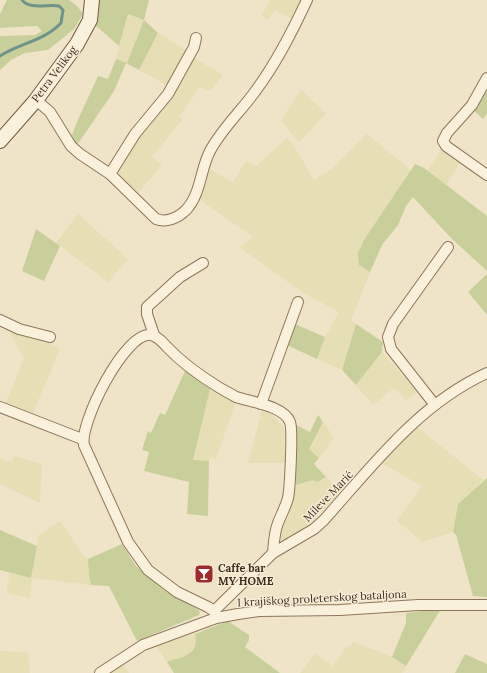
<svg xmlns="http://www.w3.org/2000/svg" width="487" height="673" viewBox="0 0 487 673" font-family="Lora,serif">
  <rect width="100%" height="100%" fill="#f0e4c8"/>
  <g fill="#e6deb5">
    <path d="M 271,0 L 301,0 L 302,5 L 294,20 L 275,10 L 268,20 L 261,15 Z"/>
    <path d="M 128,14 L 144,20 L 127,63 L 116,59 Z"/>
    <path d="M 158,33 L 187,51 L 168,86 L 139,70 Z"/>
    <path d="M 194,58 L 223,75 L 210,91 L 200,87 L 179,117 L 182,120 L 152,157 L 162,165 L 137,194 L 120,177 L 119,170 L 140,134 L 163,106 Z"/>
    <path d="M 301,90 L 326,113 L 299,143 L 281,120 Z"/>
    <path d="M 367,134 L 411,170 L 364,240 L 358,253 L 359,265 L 370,272 L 351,321 L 356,324 L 342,370 L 317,359 L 325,337 L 339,312 L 305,294 L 239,247 L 253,237 L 199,199 L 208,168 L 233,182 L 246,161 L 256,166 L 287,138 L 294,146 L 314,180 L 333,168 Z"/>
    <path d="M 441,150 L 460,163 L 446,185 L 427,171 Z"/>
    <path d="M 78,214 L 128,259 L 108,282 L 56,243 Z"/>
    <path d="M 12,329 L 49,343 L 60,349 L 32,415 L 5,404 L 24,359 L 11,334 Z"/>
    <path d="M 382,352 L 417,392 L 406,400 L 394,388 L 373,405 L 356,385 Z"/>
    <path d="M 210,389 L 235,404 L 216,459 L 210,458 L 209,461 L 193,460 Z"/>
    <path d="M 262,410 L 273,415 L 284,429 L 285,463 L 248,463 Z"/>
    <path d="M 323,422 L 334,438 L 319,458 L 309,449 Z"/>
    <path d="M 416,426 L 483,480 L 458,504 L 453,532 L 423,542 L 397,521 L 422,486 L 381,463 L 400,441 Z"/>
    <path d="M 14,456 L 42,464 L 40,503 L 0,484 L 0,458 L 11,462 Z"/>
    <path d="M 326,477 L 340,493 L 307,527 L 287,540 L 280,539 L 279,534 L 290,512 L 296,485 L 312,480 L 318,482 Z"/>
    <path d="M 60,521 L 83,555 L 88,559 L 89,576 L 91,585 L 32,578 L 30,598 L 6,593 L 10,571 L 31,578 L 38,536 Z"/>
    <path d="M 195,634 L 197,642 L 195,649 L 189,654 L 167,662 L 156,645 Z"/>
    <path d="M 354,642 L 392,657 L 406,666 L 402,673 L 300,673 L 315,654 L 333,666 L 345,649 Z"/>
    <path d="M 0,651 L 28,652 L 30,673 L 0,673 Z"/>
    <path d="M 121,663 L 129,673 L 110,673 Z"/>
  </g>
  <g fill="#c9cf9b">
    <path d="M 7,0 L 69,0 L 78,7 L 83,14 L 74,29 L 48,50 L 25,53 L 11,60 L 0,70 L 0,36 L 35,35 L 42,31 L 37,26 L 0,28 L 0,14 Z"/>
    <path d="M 99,0 L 149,0 L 144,20 L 158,33 L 139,70 L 126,63 L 114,91 L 77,145 L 71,138 C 78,117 89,97 98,76 L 108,79 L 116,59 L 127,63 L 144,20 L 128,14 L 119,46 L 95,25 L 99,11 Z"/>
    <path d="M 487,87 L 487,113 L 483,119 L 473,110 Z"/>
    <path d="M 415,164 L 424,168 L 487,216 L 487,271 L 451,238 L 413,197 L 406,206 L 398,225 L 382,245 L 370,272 L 359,265 L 358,253 L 364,240 Z"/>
    <path d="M 36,229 L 60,246 L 44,281 L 22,271 Z"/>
    <path d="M 487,274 L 487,315 L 468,292 Z"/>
    <path d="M 295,324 L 325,337 L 317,359 L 287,345 Z"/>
    <path d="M 356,324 L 383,342 L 382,352 L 356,385 L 342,370 Z"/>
    <path d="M 185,371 L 210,389 L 193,460 L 209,461 L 208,516 L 187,514 L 189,482 L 144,471 L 149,452 L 142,450 L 148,431 L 151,433 L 160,413 L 165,415 Z"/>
    <path d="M 318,415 L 323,422 L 309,449 L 319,458 L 314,464 L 326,477 L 318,482 L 312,480 L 296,485 L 294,424 L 310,432 Z"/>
    <path d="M 487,478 L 487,597 L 473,596 L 456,535 L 453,532 L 458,504 Z"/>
    <path d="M 0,530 L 37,546 L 31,578 L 0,570 Z"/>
    <path d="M 122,544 L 136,566 L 164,590 L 197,609 L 200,612 L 199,615 L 137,641 L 109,586 L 91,585 L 89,576 L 88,559 Z"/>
    <path d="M 441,609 L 406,666 L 392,657 L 406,623 L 406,613 Z"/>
    <path d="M 228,621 L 249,635 L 249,640 L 245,647 L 280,673 L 174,673 L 167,662 C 183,656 200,656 195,634 Z"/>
    <path d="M 465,654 L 487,664 L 487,673 L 455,673 Z"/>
  </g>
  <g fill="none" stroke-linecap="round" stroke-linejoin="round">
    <path stroke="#6f938a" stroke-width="3" d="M 0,56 C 20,43 44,41 61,23 L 63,10 L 59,6 C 48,4 29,10 22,0"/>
    <g stroke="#8d765c" stroke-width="12">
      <g id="street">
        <path d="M 487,78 L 472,105 L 447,133 L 443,141 L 446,146 L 487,175"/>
        <path d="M 36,100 L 50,112 L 71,146 L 80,154 L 110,174 L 156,219 C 166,223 178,218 186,210 C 201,194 200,170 210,151 C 221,130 240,112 254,93 C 276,64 292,32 307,0"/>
        <path d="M 110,174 L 135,134 L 168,94 L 194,47 L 196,38"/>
        <path d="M 0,320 L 19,329 L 50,337"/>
        <path d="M 154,335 L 147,314 L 147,307 L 180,277 L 203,263"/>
        <path d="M 261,404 L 298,302"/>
        <path d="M 435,405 L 391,349 L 388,337 L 393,324 L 448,247"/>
        <path d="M 0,407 L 82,439"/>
        <path d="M 214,611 L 273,553 L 314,529 L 324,520 C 373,465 419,404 487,373"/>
        <path d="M 216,618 L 214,611 L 208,607 L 177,592 L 148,570 L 128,542 L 84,445 C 79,424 125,331 151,335 C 158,336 163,343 167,347 C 182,363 202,377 220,388 C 225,391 231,394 236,397 C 251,402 284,406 290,422 C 293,430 290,488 288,498 C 286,506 281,515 278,523 C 274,533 274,542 273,553"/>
        <path d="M 100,673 L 143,645 L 216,618 L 238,614 L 259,611 L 340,610 L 418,605 L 487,605"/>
      </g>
    </g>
    <g stroke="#6f573f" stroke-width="16">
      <path id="secondary" d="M 0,141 L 36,100 L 77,44 L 90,20 L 92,0"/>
    </g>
    <use href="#street" stroke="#faf1dc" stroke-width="10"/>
    <use href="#secondary" stroke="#faf1dc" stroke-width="14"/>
  </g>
  <defs>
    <g id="bar-square" transform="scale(1)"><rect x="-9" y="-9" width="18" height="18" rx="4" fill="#9e2a2b" stroke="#f7eed8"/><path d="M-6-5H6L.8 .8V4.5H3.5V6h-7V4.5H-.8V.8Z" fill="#fff"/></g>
  </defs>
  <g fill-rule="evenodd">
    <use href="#bar-square" x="204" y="574"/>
  </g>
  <g text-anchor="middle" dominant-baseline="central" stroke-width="3" stroke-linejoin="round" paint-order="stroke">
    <g font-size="11" fill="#3d2e20" stroke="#f7eed8">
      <text transform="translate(54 74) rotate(-53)">Petra Velikog</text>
      <text transform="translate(328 496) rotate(-46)">Mileve Marić</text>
      <text transform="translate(322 598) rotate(-3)">I krajiškog proleterskog bataljona</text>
    </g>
    <g font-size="11" font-weight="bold" fill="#3d2e20" stroke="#f7eed8" text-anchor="start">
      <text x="218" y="568">Caffe bar<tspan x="218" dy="13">MY HOME</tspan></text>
    </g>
  </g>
</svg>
